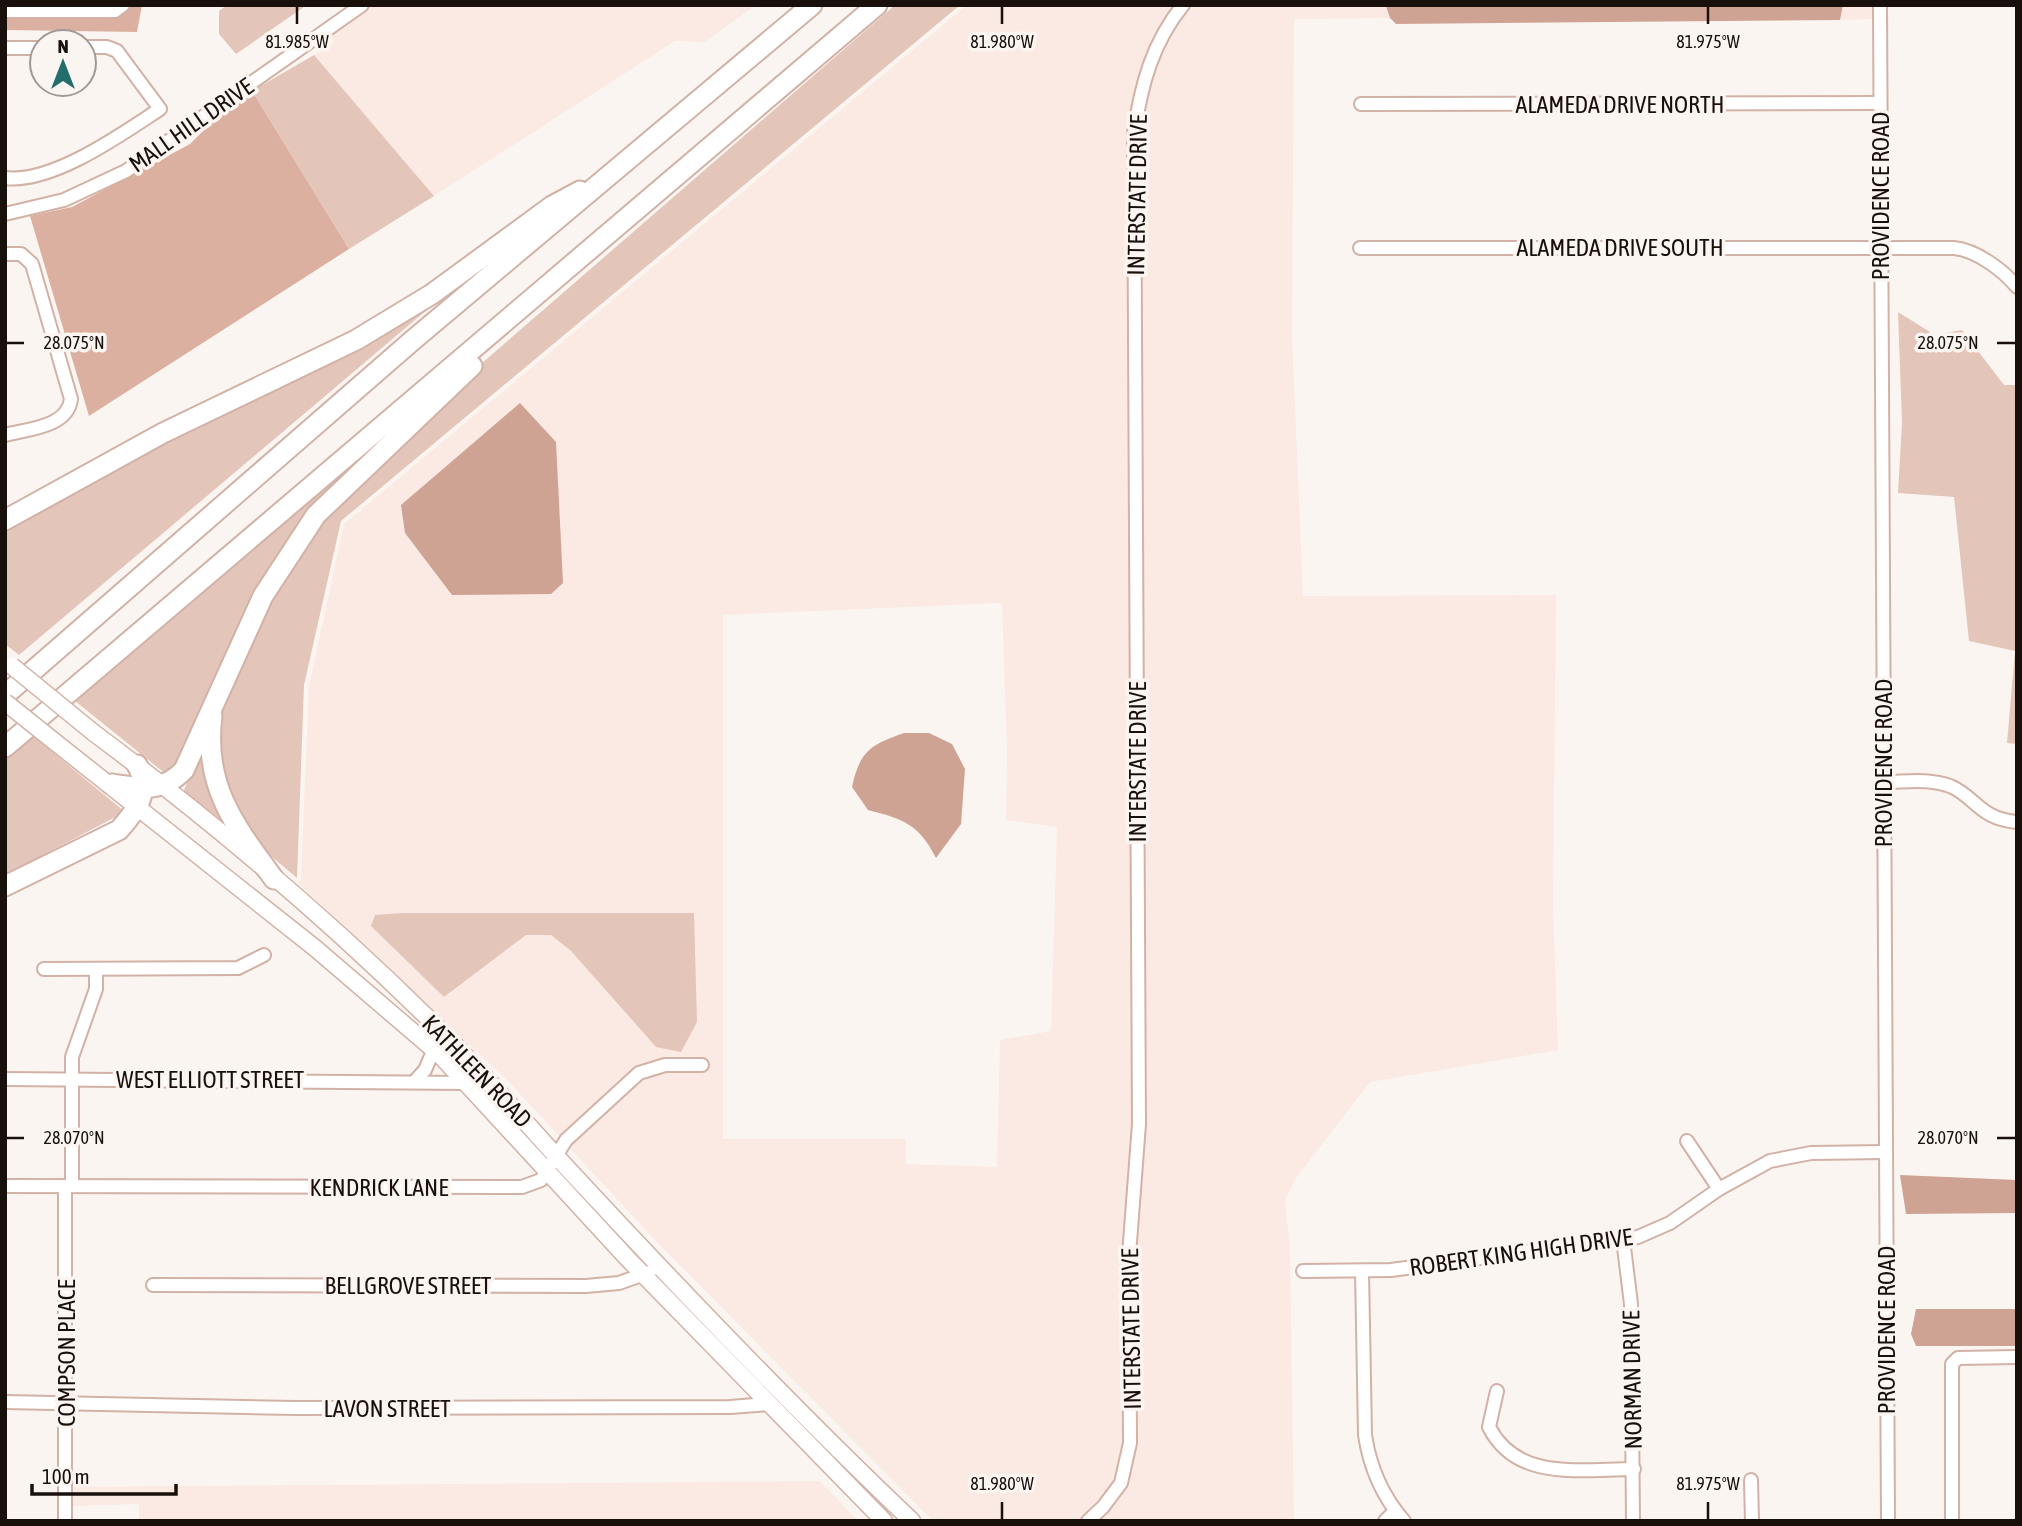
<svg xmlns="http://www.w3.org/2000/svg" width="2022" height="1526" viewBox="0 0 2022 1526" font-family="'Asap Condensed',sans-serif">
  <rect width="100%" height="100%" fill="#fbf5f2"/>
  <g fill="#faeae3" fill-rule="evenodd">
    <path d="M 371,5 L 756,5 L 705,42 L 675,41 L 434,196 L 314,55 L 334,43 L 330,34 Z"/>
    <path d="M 967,5 L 1176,5 L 1149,51 L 1133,104 L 1133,1152 L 1124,1255 L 1125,1442 L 1116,1480 L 1100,1503 L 1078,1521 L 933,1521 L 653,1238 L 568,1146 L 642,1078 L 665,1070 L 707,1070 L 707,1059 L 665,1059 L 637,1068 L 561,1138 L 508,1081 L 298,883 L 301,878 L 309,686 L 344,524 ZM 1002,603 L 1007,751 L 1006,820 L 1057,827 L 1051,1031 L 1000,1040 L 997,1167 L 906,1164 L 906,1139 L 723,1139 L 723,615 ZM 403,913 L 697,951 L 656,1047 L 571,951 L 551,935 L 526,935 L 444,997 Z"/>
    <path d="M 1189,5 L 1387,5 L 1390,18 L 1294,19 L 1292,335 L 1303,596 L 1556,595 L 1553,905 L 1558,1050 L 1370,1082 L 1296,1178 L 1285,1200 L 1290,1247 L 1294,1521 L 1097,1521 L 1135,1444 L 1137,1425 L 1134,1255 L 1144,1124 L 1139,134 L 1143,106 L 1157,56 Z"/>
    <path d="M 1843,5 L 1875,5 L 1875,19 L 1840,20 Z"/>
    <path d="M 820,1481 L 858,1521 L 139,1521 L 139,1504 L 70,1506 L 71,1487 Z"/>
  </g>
  <g fill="#e4c5b9">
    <path d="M 227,5 L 307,5 L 236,54 L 219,34 L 219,11 Z"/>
    <path d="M 895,5 L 960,5 L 341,521 L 304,685 L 297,878 L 259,846 L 218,781 L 215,725 L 251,631 L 314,529 L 459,383 Z"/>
    <path d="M 314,55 L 434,196 L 349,249 L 252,91 Z"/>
    <path d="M 435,303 L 19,655 L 5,644 L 5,527 Z"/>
    <path d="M 1898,312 L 1938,337 L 1939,334 L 1962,330 L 2004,385 L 2017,385 L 2017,744 L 2007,743 L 2015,651 L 1969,641 L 1954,497 L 1898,493 L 1902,423 Z"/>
    <path d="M 354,464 L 321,504 L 182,755 L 167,775 L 75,701 Z"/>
    <path d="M 33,736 L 125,812 L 5,875 L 5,760 Z"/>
    <path d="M 201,746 L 210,792 L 224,826 L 183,793 Z"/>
    <path d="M 403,913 L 694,913 L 697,1022 L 681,1052 L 656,1047 L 571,951 L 551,935 L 526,935 L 444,997 L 371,926 L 375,915 Z"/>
  </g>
  <g fill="#dcb0a0">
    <path d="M 130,5 L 142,5 L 137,32 L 5,30 L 5,16 L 128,8 Z"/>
    <path d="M 252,91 L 349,249 L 89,416 L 30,216 L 72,207 L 190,144 L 213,121 Z"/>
  </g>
  <g fill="#cfa393">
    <path d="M 1843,5 L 1840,20 L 1396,24 L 1390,18 L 1386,6 Z"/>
    <path d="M 520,403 L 556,442 L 563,583 L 551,594 L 452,595 L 405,533 L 401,505 Z"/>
    <path d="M 904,733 L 929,733 L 952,744 L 965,769 L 961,824 L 936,858 C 919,824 903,819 868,810 L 852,787 C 860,751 870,745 904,733 Z"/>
    <path d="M 1900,1175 L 2017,1180 L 2017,1213 L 1906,1214 Z"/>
    <path d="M 1916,1309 L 2017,1309 L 2017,1346 L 1916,1346 L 1911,1334 Z"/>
  </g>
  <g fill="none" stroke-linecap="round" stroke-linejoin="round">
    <g stroke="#d2b2a6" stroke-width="16">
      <g id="minor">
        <path d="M 1880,5 L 1888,1521"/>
        <path d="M 5,11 L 115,11 L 123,5"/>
        <path d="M 5,48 L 42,48"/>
        <path d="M 1361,104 L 1880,103"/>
        <path d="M 5,178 C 52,184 122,134 160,109 L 117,51 L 107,47 L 84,47"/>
        <path d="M 5,214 L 64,200 L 126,171 L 362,5"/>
        <path d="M 1360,248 L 1954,248 C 1976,250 2003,270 2017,287"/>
        <path d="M 5,254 L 21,254 L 32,264 L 71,399 C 68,427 28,429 5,435"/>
        <path d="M 1884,782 C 1906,782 1928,778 1950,786 C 1975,796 1979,819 2017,822"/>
        <path d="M 44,969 L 238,968 L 264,955"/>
        <path d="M 5,1079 L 467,1083"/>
        <path d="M 415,1081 L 425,1070 L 434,1049"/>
        <path d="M 1687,1141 L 1719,1189"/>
        <path d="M 5,1186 L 522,1187 L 541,1180 L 566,1140 L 639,1073 L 665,1065 L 702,1065"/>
        <path d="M 72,1186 L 72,1057 L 96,989 L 96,969"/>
        <path d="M 1623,1239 L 1631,1304 L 1633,1521"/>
        <path d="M 1303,1271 L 1391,1270 L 1638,1237 L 1670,1223 L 1719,1189 L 1770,1161 L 1811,1153 L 1885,1152"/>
        <path d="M 1362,1271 L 1365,1435 C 1370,1468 1382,1496 1404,1521"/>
        <path d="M 153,1285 L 586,1286 L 619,1283 L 650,1272"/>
        <path d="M 1497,1391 L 1489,1427 C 1517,1482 1581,1469 1634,1469"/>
        <path d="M 5,1402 L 295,1408 L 730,1407 L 769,1404"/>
        <path d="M 1751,1480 L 1752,1521"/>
        <path d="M 65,1521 L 65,1186"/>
        <path d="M 1088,1521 L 1103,1507 L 1121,1483 L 1130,1443 L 1129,1255 L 1139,1124 L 1134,133 C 1141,86 1152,43 1183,5"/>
        <path d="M 1385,1521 L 1395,1511"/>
        <path d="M 1952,1521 L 1952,1364 L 1958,1358 L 2017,1357"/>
      </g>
    </g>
    <g stroke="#d2b2a6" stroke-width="19">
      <g id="major">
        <path d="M 94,733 C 220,827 342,931 453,1043 C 498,1089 539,1139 584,1186 C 690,1300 798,1413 912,1521"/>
        <path d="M 55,742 L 315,948 L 440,1055 L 628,1259 L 884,1521"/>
      </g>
    </g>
    <g stroke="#d2b2a6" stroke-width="23">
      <g id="highway">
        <path d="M 5,520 L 163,433 L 356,340 L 432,294 L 552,206 L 580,191"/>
        <path d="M 5,695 L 413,340 L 812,5"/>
        <path d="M 212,716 C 203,786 235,826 274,879"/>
        <path d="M 5,747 L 877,5"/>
        <path d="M 111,784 C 141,788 162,793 184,770 L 263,596 L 316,515 L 472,366"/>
        <path d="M 5,886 L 119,830 C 137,810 152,790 137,765"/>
      </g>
    </g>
    <use href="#minor" stroke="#fff" stroke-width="12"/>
    <use href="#major" stroke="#fff" stroke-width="16"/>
    <use href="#highway" stroke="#fff" stroke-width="19"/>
    <g stroke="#d2b2a6" stroke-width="19" stroke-linecap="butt">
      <g id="major-bridge">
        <path d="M 12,666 L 94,733"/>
        <path d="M 5,702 L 55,742"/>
      </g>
    </g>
    <use href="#major-bridge" stroke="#fff" stroke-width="16"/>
  </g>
  <path fill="none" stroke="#1a100b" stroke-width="2.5" d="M 297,7 L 297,24M 1002,7 L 1002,24M 1708,7 L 1708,24M 7,343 L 24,343M 1997,343 L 2015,343M 7,1138 L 24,1138M 1997,1138 L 2015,1138M 1002,1502 L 1002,1519M 1708,1502 L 1708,1519"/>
  <g text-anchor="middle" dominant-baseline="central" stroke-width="7" stroke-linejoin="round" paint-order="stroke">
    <g font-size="24" fill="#1a100b" stroke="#fbf5f2">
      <text x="1620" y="104">ALAMEDA DRIVE NORTH</text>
      <text transform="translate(191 125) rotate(-35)">MALL HILL DRIVE</text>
      <text transform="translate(1137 195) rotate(-89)">INTERSTATE DRIVE</text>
      <text transform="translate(1880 196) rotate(-90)">PROVIDENCE ROAD</text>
      <text x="1620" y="247">ALAMEDA DRIVE SOUTH</text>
      <text transform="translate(1137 762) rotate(-90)">INTERSTATE DRIVE</text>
      <text transform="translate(1883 763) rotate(-90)">PROVIDENCE ROAD</text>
      <text transform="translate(477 1071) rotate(46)">KATHLEEN ROAD</text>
      <text x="210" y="1079">WEST ELLIOTT STREET</text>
      <text x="379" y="1187">KENDRICK LANE</text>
      <text transform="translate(1521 1252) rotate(-8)">ROBERT KING HIGH DRIVE</text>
      <text x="408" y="1285">BELLGROVE STREET</text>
      <text transform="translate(1131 1329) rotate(-91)">INTERSTATE DRIVE</text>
      <text transform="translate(1886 1330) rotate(-90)">PROVIDENCE ROAD</text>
      <text transform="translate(66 1353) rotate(-90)">COMPSON PLACE</text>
      <text transform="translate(1632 1380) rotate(-91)">NORMAN DRIVE</text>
      <text x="387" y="1408">LAVON STREET</text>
    </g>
  </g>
  <g font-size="18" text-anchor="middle" fill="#1a100b" stroke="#fbf5f2" stroke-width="7" stroke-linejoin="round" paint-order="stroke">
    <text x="297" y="48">81.985°W</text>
    <text x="1002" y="48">81.980°W</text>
    <text x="1708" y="48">81.975°W</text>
    <text x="74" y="349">28.075°N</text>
    <text x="1948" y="349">28.075°N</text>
    <text x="74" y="1144">28.070°N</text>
    <text x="1948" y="1144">28.070°N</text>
    <text x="1002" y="1490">81.980°W</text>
    <text x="1708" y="1490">81.975°W</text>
  </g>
  <rect width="2022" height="1526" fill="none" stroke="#1a100b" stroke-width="14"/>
  <g transform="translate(63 63)"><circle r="33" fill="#fbf5f2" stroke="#a19996" stroke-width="2"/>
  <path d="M0-5L12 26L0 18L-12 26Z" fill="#236e6c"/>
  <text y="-10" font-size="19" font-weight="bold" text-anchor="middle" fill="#1a100b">N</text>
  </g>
  <path d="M32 1484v10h144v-10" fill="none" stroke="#1a100b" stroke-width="3.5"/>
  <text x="42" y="1484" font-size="21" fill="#1a100b" stroke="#fbf5f2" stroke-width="5" paint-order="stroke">100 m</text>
</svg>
